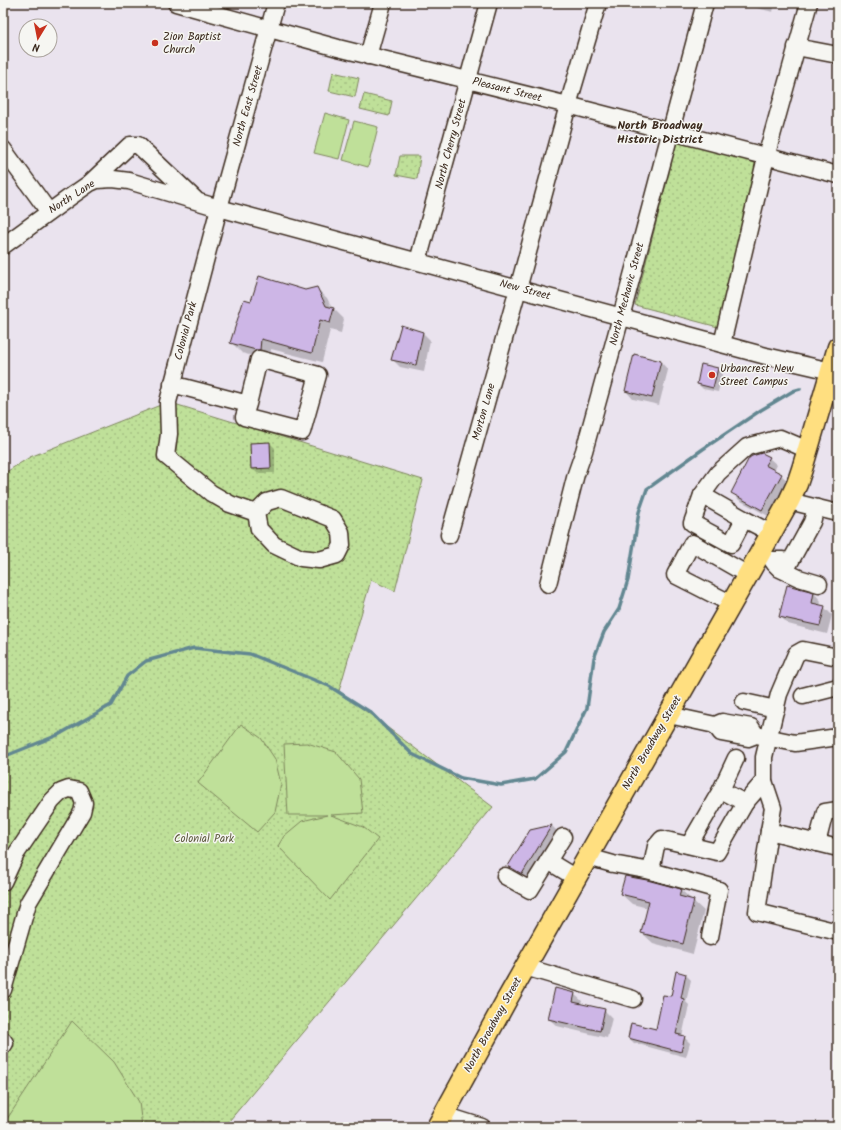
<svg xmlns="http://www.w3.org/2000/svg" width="841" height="1130" viewBox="0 0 841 1130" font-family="Kalam,sans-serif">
  <defs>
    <pattern id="park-dots" width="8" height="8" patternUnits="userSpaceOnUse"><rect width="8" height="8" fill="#bfe099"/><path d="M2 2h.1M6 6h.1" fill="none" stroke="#a5c083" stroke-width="1.8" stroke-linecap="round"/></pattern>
  </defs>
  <rect width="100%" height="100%" fill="#eae3ee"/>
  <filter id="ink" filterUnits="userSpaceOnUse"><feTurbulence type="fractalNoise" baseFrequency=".025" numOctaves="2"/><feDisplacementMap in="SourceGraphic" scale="8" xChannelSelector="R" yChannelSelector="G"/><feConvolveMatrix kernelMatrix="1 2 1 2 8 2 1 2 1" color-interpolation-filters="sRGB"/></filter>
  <g filter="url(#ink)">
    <g fill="url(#park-dots)" stroke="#7d855c">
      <path d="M 333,72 L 359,78 L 355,97 L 329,91 Z"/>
      <path d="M 364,94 L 392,101 L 389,116 L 360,109 Z"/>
      <path d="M 677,141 L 761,163 L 718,327 L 635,305 Z"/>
      <path d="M 400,156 L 420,156 L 417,179 L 396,175 Z"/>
      <path d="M 168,402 L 423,480 L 395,591 L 371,580 L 339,691 L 493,807 L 224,1127 L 3,1127 L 3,474 L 30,457 Z"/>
    </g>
    <g fill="#bfe099" stroke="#7d855c">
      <path d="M 325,113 L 349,120 L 339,159 L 314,153 Z"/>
      <path d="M 354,121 L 378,127 L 368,167 L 343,160 Z"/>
      <path d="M 241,724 L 261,738 L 275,759 L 281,784 L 275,812 L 257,832 L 198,783 Z"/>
      <path d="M 307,743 L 336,752 L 359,779 L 363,813 L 331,815 L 363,827 L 378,839 L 330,900 L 278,846 L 284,836 L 302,821 L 327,815 L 288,815 L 284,744 Z"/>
      <path d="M 72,1021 L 114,1062 L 139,1102 L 142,1127 L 3,1127 L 3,1125 Z"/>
    </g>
    <g fill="#0003">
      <path d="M 749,3 L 775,3 L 773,12 L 753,7 Z"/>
      <path d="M 316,288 L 327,298 L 332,308 L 334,309 L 344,319 L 341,333 L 330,330 L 322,362 L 271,349 L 270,360 L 267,360 L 242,353 L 231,342 L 252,302 L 305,291 Z"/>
      <path d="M 422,332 L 430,340 L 424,372 L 400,367 L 392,359 Z"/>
      <path d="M 661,362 L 668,370 L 659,405 L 633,399 L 626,391 Z"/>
      <path d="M 717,369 L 722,374 L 718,392 L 703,389 L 698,384 Z"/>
      <path d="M 270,443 L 275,448 L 275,473 L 257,473 L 252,468 Z"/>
      <path d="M 769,458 L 777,465 L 774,471 L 781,475 L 789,482 L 770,517 L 739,500 L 732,492 Z"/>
      <path d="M 814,593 L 821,601 L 820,606 L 824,607 L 832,615 L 827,634 L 788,624 L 780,616 Z"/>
      <path d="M 552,826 L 559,833 L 530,881 L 517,874 L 509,866 L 530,831 Z"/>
      <path d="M 681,890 L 704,911 L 693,954 L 653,943 L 642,933 L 648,908 L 632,904 L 621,894 Z"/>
      <path d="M 677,973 L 686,975 L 691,980 L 686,1002 L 689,1005 L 682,1037 L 684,1037 L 690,1043 L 686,1057 L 634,1043 L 629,1038 L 657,1030 L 671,997 Z"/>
      <path d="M 574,994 L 582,1001 L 581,1005 L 604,1010 L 612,1018 L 607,1038 L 557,1026 L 549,1019 Z"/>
    </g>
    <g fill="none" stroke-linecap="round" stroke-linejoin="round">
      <path stroke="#628791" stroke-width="3.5" d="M 3,757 L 58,735 L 111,705 L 127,676 L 146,661 L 194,648 L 250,654 L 329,686 L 370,712 L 412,754 L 461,778 L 501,785 L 535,779 L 566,752 L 587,708 L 594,658 L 604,632 L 619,609 L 628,580 L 639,512 L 647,489 L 703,449 L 761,410 L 793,391 L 800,389"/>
    </g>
    <g fill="#cdb6e6" stroke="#3b2a1e">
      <path d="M 259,276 L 305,290 L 317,287 L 326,306 L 334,308 L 330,323 L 320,320 L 312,353 L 261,339 L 260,350 L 256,350 L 230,343 L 244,299 L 251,301 Z"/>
      <path d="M 401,325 L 423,332 L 416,365 L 391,360 Z"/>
      <path d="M 634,354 L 661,361 L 652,398 L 625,391 Z"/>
      <path d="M 701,364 L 718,368 L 713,388 L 697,384 Z"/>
      <path d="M 270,442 L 271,468 L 251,469 L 250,443 Z"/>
      <path d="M 762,453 L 770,457 L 765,465 L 782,474 L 762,510 L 731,493 L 749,458 L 752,456 Z"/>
      <path d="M 787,585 L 814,592 L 812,603 L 825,606 L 820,626 L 779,617 Z"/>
      <path d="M 552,825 L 522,874 L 508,866 L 530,830 Z"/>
      <path d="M 625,876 L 647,880 L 681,889 L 679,896 L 694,900 L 683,944 L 641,933 L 649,901 L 620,894 Z"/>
      <path d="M 676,971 L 686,974 L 681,998 L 684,999 L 676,1034 L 685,1036 L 681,1052 L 628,1038 L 631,1023 L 656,1029 L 663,995 L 671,996 Z"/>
      <path d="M 555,988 L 575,993 L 573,1002 L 605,1009 L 600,1031 L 548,1019 Z"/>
    </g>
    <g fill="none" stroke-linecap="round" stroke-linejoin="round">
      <g stroke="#3b2a1e" stroke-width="19">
        <g id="minor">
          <path d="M 176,3 L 338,48 L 568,105 L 838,175"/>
          <path d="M 796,47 L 838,55"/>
          <path d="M 368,56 L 383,3"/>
          <path d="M 3,149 L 49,212"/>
          <path d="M 91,182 L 130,145 L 138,145 L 195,199"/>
          <path d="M 3,246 L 70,197 L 90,183 L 97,180 L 113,179 L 129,181 L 219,208 L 766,356 L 831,371"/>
          <path d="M 418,261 L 489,3"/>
          <path d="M 722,344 L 766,157 L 809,3"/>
          <path d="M 172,384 L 248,404 L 259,359 L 318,375 L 302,432 L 244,417 L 248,404"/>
          <path d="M 702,495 L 744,519 L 731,544 L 692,523 Z"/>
          <path d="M 702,495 L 718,473 L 747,447 L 780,438 L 808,450"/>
          <path d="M 789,501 L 838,513"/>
          <path d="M 256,513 L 267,502 L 281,498 L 333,519 L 341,532 L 342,545 L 337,555 L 319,560 L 301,558 L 274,545 L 259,529 L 256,513 L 230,504 L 211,493 L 166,456 L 169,434 L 168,402 L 219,208 L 276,3"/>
          <path d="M 744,519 L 771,533"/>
          <path d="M 449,535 L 518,289 L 568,105 L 598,3"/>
          <path d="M 772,560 L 783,560 L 789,564 L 812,522 L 816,508"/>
          <path d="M 774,563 L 780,569 L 799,578 L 819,584"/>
          <path d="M 548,584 L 576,474 L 584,451 L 621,317 L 705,3"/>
          <path d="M 732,604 L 675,575 L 692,543 L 748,575"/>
          <path d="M 838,657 L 803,650 L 796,654 L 779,694 L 764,757 L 764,781 L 773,808 L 769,831 L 838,848"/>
          <path d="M 803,696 L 838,687"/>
          <path d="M 744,702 L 776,709"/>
          <path d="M 669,715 L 715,725 L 722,722 L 751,727 L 756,735"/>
          <path d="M 715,725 L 721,733 L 748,738 L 756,735 L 795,743 L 838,737"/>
          <path d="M 736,758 L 721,790 L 745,803 L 764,781"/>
          <path d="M 769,831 L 757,912 L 838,932"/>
          <path d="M 817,843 L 825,812 L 838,810"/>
          <path d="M 689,845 L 721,790"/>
          <path d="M 588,857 L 613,864 L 651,871 L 719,890 L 710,937"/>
          <path d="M 548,861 L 576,878"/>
          <path d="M 651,871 L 656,846 L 662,839 L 717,852 L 745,803"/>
          <path d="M 505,876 L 530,890 L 563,837"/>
          <path d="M 3,882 L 16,854 L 52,801 L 61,792 L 69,789 L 79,791 L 84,803 L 82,812 L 28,903 L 3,990"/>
          <path d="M 525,967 L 633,999"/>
          <path d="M 3,1040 L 5,1043 L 3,1046"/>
          <path d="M 444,1115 L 482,1127"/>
        </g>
      </g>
      <g stroke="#3b2a1e" stroke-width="23">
        <path id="major" d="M 437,1127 L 506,1001 L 758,557 L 789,501 L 797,484 L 802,469 L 838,347"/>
      </g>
      <use href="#minor" stroke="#f6f6f2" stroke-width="16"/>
      <use href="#major" stroke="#ffdf80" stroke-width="20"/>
    </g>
  </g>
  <g fill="#c8321e" stroke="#f6f6f2" stroke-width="1.5">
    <circle cx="155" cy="43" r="4"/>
    <circle cx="712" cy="375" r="4"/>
  </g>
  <g text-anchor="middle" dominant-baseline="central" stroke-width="3" stroke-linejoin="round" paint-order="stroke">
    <g font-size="11" fill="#3b2a1e" stroke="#f6f6f2" text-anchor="start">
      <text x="163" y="37">Zion Baptist<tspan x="163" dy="13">Church</tspan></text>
      <text x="720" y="369">Urbancrest New<tspan x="720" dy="13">Street Campus</tspan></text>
    </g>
    <g font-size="11" fill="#3b2a1e" stroke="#f6f6f2">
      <text transform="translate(507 90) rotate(14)">Pleasant Street</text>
      <text transform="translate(248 106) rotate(-74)">North East Street</text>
      <text transform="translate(451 144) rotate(-75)">North Cherry Street</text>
      <text transform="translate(72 197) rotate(-33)">North Lane</text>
      <text transform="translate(525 290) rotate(15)">New Street</text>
      <text transform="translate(627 294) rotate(-75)">North Mechanic Street</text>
      <text transform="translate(186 331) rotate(-75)">Colonial Park</text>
      <text transform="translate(484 412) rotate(-74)">Morton Lane</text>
      <text transform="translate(652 743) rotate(-60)">North Broadway Street</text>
      <text transform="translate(493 1025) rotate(-61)">North Broadway Street</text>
    </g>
    <g font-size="11" fill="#5c583d" stroke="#f6f6f2">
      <text x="204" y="839">Colonial Park</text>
    </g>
    <g font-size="12" font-weight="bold" fill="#3b2a1e" stroke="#f6f6f2">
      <text x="660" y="125">North Broadway<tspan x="660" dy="14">Historic District</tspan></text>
    </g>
  </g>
  <rect width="841" height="1130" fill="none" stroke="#f6f6f2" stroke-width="16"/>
  <rect x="8" y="8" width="825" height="1114" fill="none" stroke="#3b2a1e" stroke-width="1.5" filter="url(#ink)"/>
  <g transform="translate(38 38) rotate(190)"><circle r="19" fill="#f6f6f2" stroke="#aba49d"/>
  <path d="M0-3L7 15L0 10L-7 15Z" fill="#c8321e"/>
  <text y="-6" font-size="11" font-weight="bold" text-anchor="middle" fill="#3b2a1e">N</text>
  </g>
</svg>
